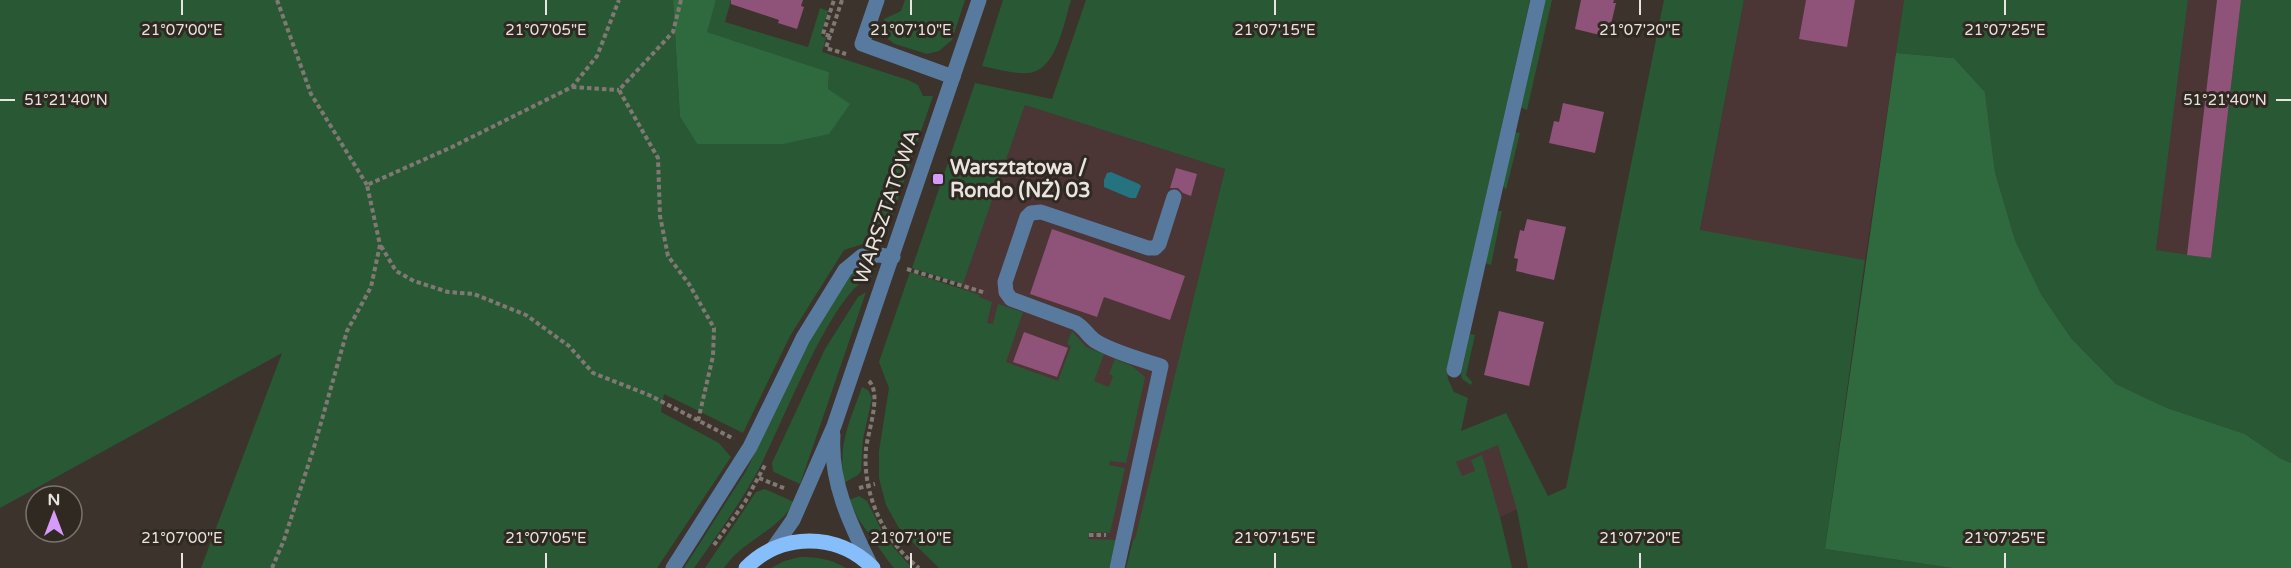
<svg xmlns="http://www.w3.org/2000/svg" width="2291" height="568" viewBox="0 0 2291 568" font-family="'Varela Round',sans-serif">
  <rect width="100%" height="100%" fill="#3b332c"/>
  <g fill="#4b3635">
    <path d="M 1744,0 L 1904,0 L 1865,260 L 1700,231 Z"/>
    <path d="M 2188,0 L 2241,0 L 2211,258 L 2156,250 Z"/>
    <path d="M 1025,105 L 1225,169 L 1135,540 L 1116,540 L 1075,568 L 912,430 Z"/>
    <path d="M 1506,413 L 1547,496 L 1458,536 L 1439,440 Z"/>
  </g>
  <g fill="#295835">
    <path d="M 0,0 L 673,0 L 680,117 L 697,144 L 828,89 L 829,72 L 706,32 L 716,0 L 731,0 L 725,22 L 808,47 L 820,8 L 828,11 L 821,36 L 826,38 L 822,52 L 908,80 L 918,85 L 923,96 L 933,96 L 885,237 L 844,250 L 790,336 L 743,433 L 664,394 L 661,412 L 719,443 L 731,457 L 657,568 L 201,568 L 282,353 L 0,508 Z"/>
    <path d="M 905,0 L 965,0 L 952,40 L 939,51 L 927,54 L 895,44 L 888,39 L 884,30 L 884,19 L 901,11 Z"/>
    <path d="M 1003,0 L 1071,0 C 1064,22 1057,71 1028,73 C 1013,74 997,69 982,66 Z"/>
    <path d="M 1086,0 L 1530,0 L 1447,370 L 1448,379 L 1454,392 L 1468,398 L 1461,431 L 1506,413 L 1548,496 L 1566,488 L 1664,0 L 1744,0 L 1700,230 L 1865,260 L 1825,549 L 1952,568 L 1528,568 L 1517,510 L 1498,445 L 1456,462 L 1462,476 L 1475,471 L 1471,460 L 1482,455 L 1500,517 L 1512,568 L 1126,568 L 1133,540 L 1135,539 L 1225,169 L 1025,105 L 963,284 L 912,268 L 975,83 L 1052,99 Z"/>
    <path d="M 1544,0 L 1552,0 L 1527,110 L 1520,107 Z"/>
    <path d="M 1904,0 L 2188,0 L 2156,250 L 2211,258 L 2241,0 L 2291,0 L 2291,463 L 2280,458 L 2245,434 L 2167,408 L 2116,384 L 2071,338 L 2041,294 L 2015,240 L 1995,172 L 1985,92 L 1954,58 L 1896,53 Z"/>
    <path d="M 1513,132 L 1520,133 L 1506,190 L 1502,184 Z"/>
    <path d="M 1498,211 L 1502,211 L 1491,265 L 1485,263 Z"/>
    <path d="M 872,266 L 875,267 L 871,277 C 832,288 778,437 755,476 C 737,508 715,538 694,568 L 684,568 L 746,471 L 819,322 L 850,275 L 862,267 Z"/>
    <path d="M 910,272 L 980,295 L 979,297 L 992,302 L 987,323 L 993,324 L 998,304 L 1023,312 L 1006,362 L 1058,381 L 1071,346 L 1067,344 L 1072,331 L 1086,347 L 1104,354 L 1094,381 L 1109,387 L 1113,376 L 1109,374 L 1115,359 L 1132,366 L 1145,377 L 1126,463 L 1110,461 L 1109,465 L 1125,468 L 1110,533 L 1090,532 L 1088,539 L 1116,540 L 1109,568 L 939,568 L 900,530 L 886,505 L 879,478 L 879,451 L 889,388 L 879,362 Z"/>
    <path d="M 866,292 L 800,484 L 776,473 L 773,471 L 772,463 L 825,349 L 858,297 Z"/>
    <path d="M 1470,334 L 1475,335 L 1466,375 L 1472,382 L 1471,385 L 1462,379 L 1461,374 Z"/>
    <path d="M 862,387 L 868,390 L 872,398 L 863,439 L 861,471 L 858,475 L 844,483 C 838,443 849,424 862,387 Z"/>
    <path d="M 765,489 L 794,502 C 778,532 743,539 724,568 L 705,568 L 756,492 Z"/>
    <path d="M 859,496 L 867,501 L 886,539 L 912,568 L 894,568 L 889,562 L 859,520 L 849,500 Z"/>
    <path d="M 800,557 C 817,557 831,559 846,568 L 771,568 L 784,561 Z"/>
  </g>
  <g fill="#2e6a3e">
    <path d="M 673,0 L 716,0 L 707,32 L 829,72 L 828,89 L 850,104 L 829,134 L 783,144 L 697,144 L 680,117 Z"/>
    <path d="M 1896,53 L 1954,58 L 1985,92 L 1995,172 L 2015,240 L 2041,294 L 2071,338 L 2116,384 L 2167,408 L 2245,434 L 2280,458 L 2291,463 L 2291,568 L 1952,568 L 1825,549 Z"/>
  </g>
  <path fill="#25737f" d="M 1111,172 L 1139,184 L 1141,186 L 1136,198 L 1130,198 L 1104,187 L 1104,180 L 1107,173 Z"/>
  <g fill="#8f5278">
    <path d="M 731,0 L 803,0 L 801,6 L 804,7 L 797,29 L 778,23 L 779,20 L 731,4 Z"/>
    <path d="M 1581,0 L 1614,0 L 1613,3 L 1616,3 L 1608,37 L 1575,29 Z"/>
    <path d="M 1806,0 L 1855,0 L 1847,47 L 1799,39 Z"/>
    <path d="M 2217,0 L 2241,0 L 2211,258 L 2187,255 Z"/>
    <path d="M 1563,103 L 1604,112 L 1595,153 L 1549,143 L 1554,121 L 1559,122 Z"/>
    <path d="M 1176,168 L 1197,174 L 1191,196 L 1183,193 L 1178,188 L 1170,188 Z"/>
    <path d="M 1527,219 L 1566,227 L 1554,280 L 1516,271 L 1518,259 L 1514,258 L 1520,230 L 1524,231 Z"/>
    <path d="M 1052,229 L 1185,276 L 1170,320 L 1104,297 L 1097,317 L 1030,294 Z"/>
    <path d="M 1499,311 L 1544,322 L 1529,386 L 1484,375 Z"/>
    <path d="M 1024,332 L 1068,348 L 1057,377 L 1013,362 Z"/>
  </g>
  <g fill="none" stroke-linecap="round" stroke-linejoin="round">
    <g stroke="#807973" stroke-width="4" stroke-dasharray="4.5 3" stroke-linecap="butt">
      <path d="M 277,0 L 311,94 L 367,185"/>
      <path d="M 681,0 L 673,32 L 619,90 L 658,158 L 660,216 L 668,256 L 689,284 L 714,328 L 713,356 L 698,421"/>
      <path d="M 842,0 L 826,48 L 846,54"/>
      <path d="M 830,36 L 823,34 L 834,0"/>
      <path d="M 572,87 L 619,90"/>
      <path d="M 381,246 L 396,271 L 414,281 L 448,292 L 474,294 L 526,315 L 569,346 L 593,373 L 649,395 L 734,439"/>
      <path d="M 907,269 L 986,293"/>
      <path d="M 869,381 C 882,394 868,431 866,449 C 862,494 884,541 919,568"/>
      <path d="M 759,478 L 786,489"/>
      <path d="M 859,488 L 875,484"/>
      <path d="M 1089,535 L 1106,535"/>
      <path d="M 714,545 L 745,502 L 765,465"/>
      <path d="M 272,568 L 284,540 L 315,444 L 347,331 L 371,287 L 380,245 L 367,185 L 452,147 L 572,87 L 597,56 L 619,0"/>
    </g>
    <g stroke="#587a9f" stroke-width="15">
      <path d="M 877,0 L 862,44 L 953,77"/>
      <path d="M 1454,370 L 1538,0"/>
      <path d="M 833,435 C 830,482 850,524 871,566"/>
      <path d="M 774,547 L 793,520 L 834,426 L 979,0"/>
      <path d="M 673,568 L 750,447 L 803,338 L 845,270 L 862,256 L 879,255 L 893,257"/>
      <path d="M 1117,568 L 1161,366 C 1140,359 1116,353 1097,342 C 1088,337 1085,328 1076,323 L 1011,299 L 1006,292 L 1005,282 L 1027,217 L 1031,213 L 1041,212 L 1148,248 L 1155,248 L 1159,244 L 1174,197"/>
    </g>
    <path stroke="#86befb" stroke-width="15" d="M 746,568 C 781,532 838,532 873,568"/>
  </g>
  <path fill="none" stroke="#e9e4df" stroke-width="2" d="M 182,0 L 182,15M 546,0 L 546,15M 911,0 L 911,15M 1275,0 L 1275,15M 1640,0 L 1640,15M 2005,0 L 2005,15M 0,100 L 15,100M 2276,100 L 2291,100M 182,553 L 182,568M 546,553 L 546,568M 911,553 L 911,568M 1275,553 L 1275,568M 1640,553 L 1640,568M 2005,553 L 2005,568"/>
  <rect fill="#d69bf9" stroke="#302922" stroke-width="2" x="932" y="173" width="12" height="12" rx="3"/>
  <g text-anchor="middle" dominant-baseline="central" stroke-width="6" stroke-linejoin="round" paint-order="stroke">
    <g font-size="20" font-weight="bold" fill="#e9e4df" stroke="#302922" text-anchor="start">
      <text x="950" y="168">Warsztatowa /<tspan x="950" dy="23">Rondo (NŻ) 03</tspan></text>
    </g>
    <g font-size="20" fill="#e9e4df" stroke="#302922">
      <text transform="translate(887 207) rotate(-71)">WARSZTATOWA</text>
    </g>
  </g>
  <g font-size="15" text-anchor="middle" fill="#e9e4df" stroke="#302922" stroke-width="6" stroke-linejoin="round" paint-order="stroke">
    <text x="182" y="35">21°07'00"E</text>
    <text x="546" y="35">21°07'05"E</text>
    <text x="911" y="35">21°07'10"E</text>
    <text x="1275" y="35">21°07'15"E</text>
    <text x="1640" y="35">21°07'20"E</text>
    <text x="2005" y="35">21°07'25"E</text>
    <text x="66" y="105">51°21'40"N</text>
    <text x="2225" y="105">51°21'40"N</text>
    <text x="182" y="543">21°07'00"E</text>
    <text x="546" y="543">21°07'05"E</text>
    <text x="911" y="543">21°07'10"E</text>
    <text x="1275" y="543">21°07'15"E</text>
    <text x="1640" y="543">21°07'20"E</text>
    <text x="2005" y="543">21°07'25"E</text>
  </g>
  <g transform="translate(54 514)"><circle r="28" fill="#302922" stroke="#7a746e" stroke-width="1.5"/>
  <path d="M0-4.5L10 22L0 15L-10 22Z" fill="#d69bf9"/>
  <text y="-9" font-size="16" font-weight="bold" text-anchor="middle" fill="#e9e4df">N</text>
  </g>
</svg>
